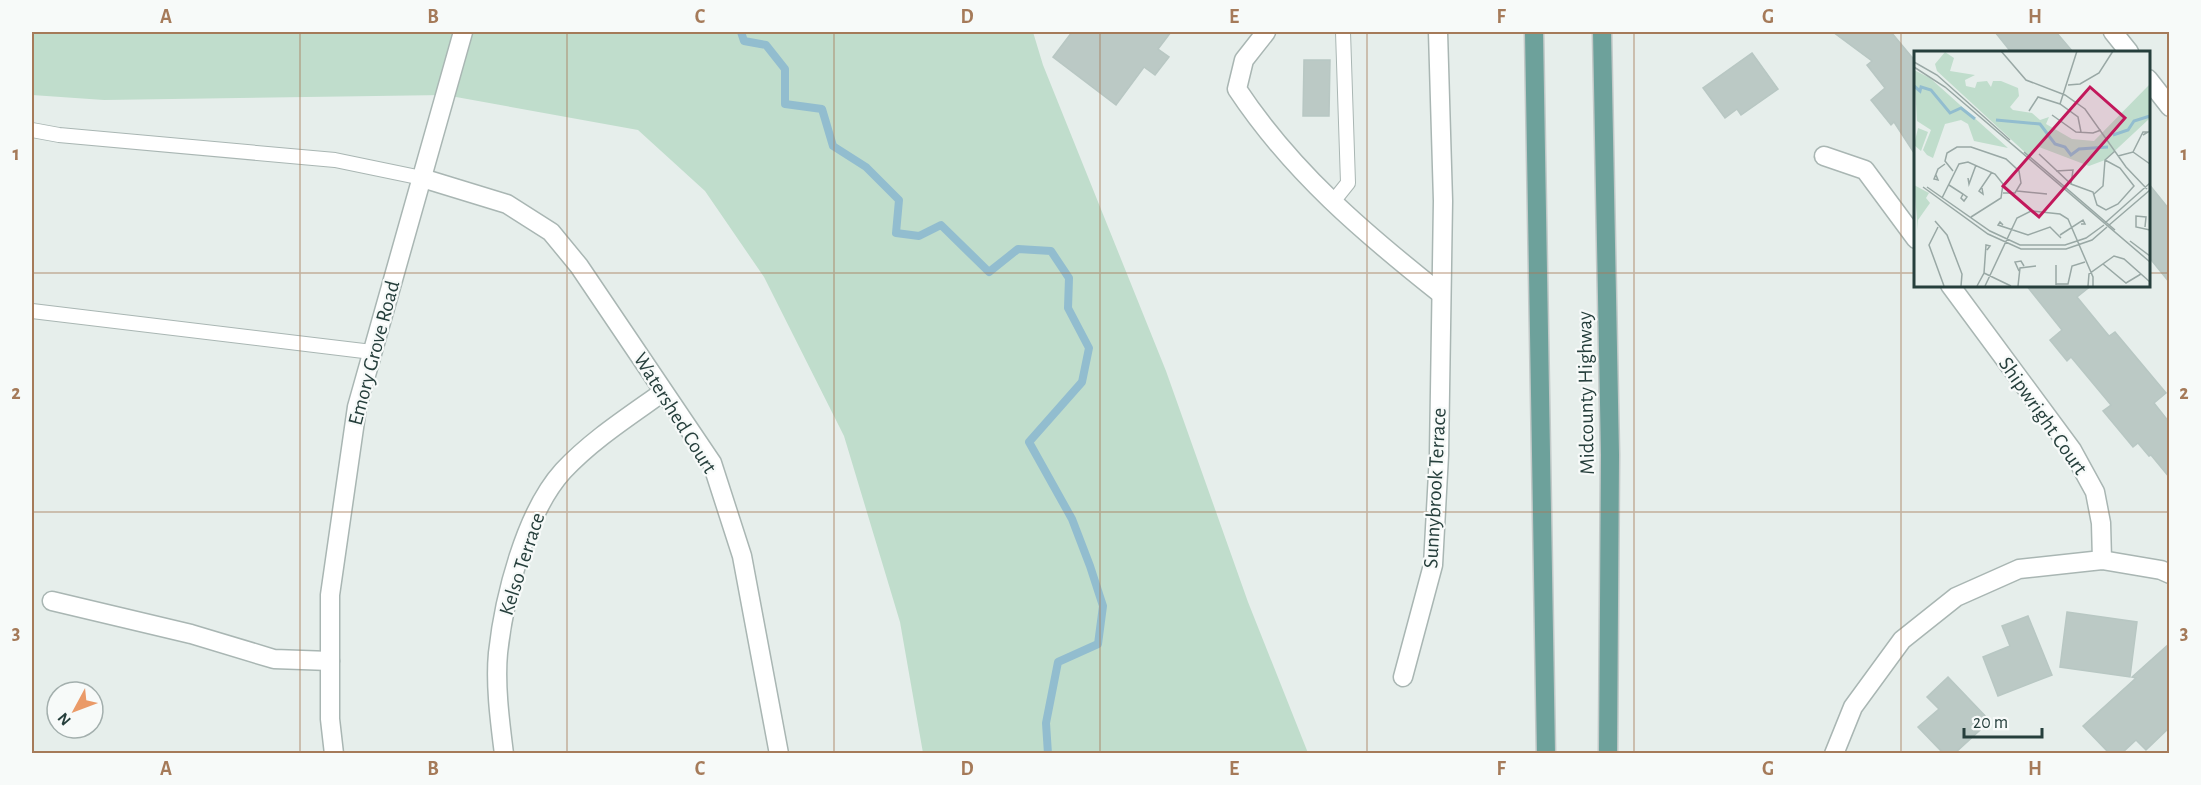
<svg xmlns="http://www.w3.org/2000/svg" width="2201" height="785" viewBox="0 0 2201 785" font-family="'Alegreya Sans',sans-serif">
  <rect width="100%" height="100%" fill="#e6eeeb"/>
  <path fill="#c0ddcc" d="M 32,32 L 1033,32 L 1043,65 L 1166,371 L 1248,602 L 1308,753 L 923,753 L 900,622 L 844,436 L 764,277 L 705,191 L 638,130 L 445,95 L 104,100 L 32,95 Z"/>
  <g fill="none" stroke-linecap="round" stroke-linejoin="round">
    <path stroke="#92bdcf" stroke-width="8" d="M 741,32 L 744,41 L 766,45 L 785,69 L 785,104 L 822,109 L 833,146 L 866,167 L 899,200 L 896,233 L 919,236 L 941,225 L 989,272 L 1018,249 L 1051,251 L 1069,278 L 1068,308 L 1089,348 L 1082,382 L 1029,442 L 1072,519 L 1090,566 L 1103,606 L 1098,644 L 1058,662 L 1046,723 L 1048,754"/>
  </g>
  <g fill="#bbc9c5" stroke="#b8c7c3" stroke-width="1.5">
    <path d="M 1072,32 L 1171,32 L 1158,49 L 1169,57 L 1155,75 L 1144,67 L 1116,105 L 1053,57 Z"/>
    <path d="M 1833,32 L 1891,32 L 1916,62 L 1916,156 L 1894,122 L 1891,125 L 1871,100 L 1885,88 L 1867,65 L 1872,61 Z"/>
    <path d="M 1995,32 L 2056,32 L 2073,52 L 2011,52 Z"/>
    <path d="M 1752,53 L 1778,89 L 1741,115 L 1737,109 L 1725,118 L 1703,88 Z"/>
    <path d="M 1304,60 L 1330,60 L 1329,116 L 1303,116 Z"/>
    <path d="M 2148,183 L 2169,209 L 2169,282 L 2148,256 Z"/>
    <path d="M 2026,285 L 2092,285 L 2077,297 L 2109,336 L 2115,332 L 2166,393 L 2154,403 L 2169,422 L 2169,477 L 2151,455 L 2149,456 L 2138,443 L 2133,447 L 2103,411 L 2111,405 L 2071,357 L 2067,361 L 2050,340 L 2062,330 Z"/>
    <path d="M 2067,612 L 2137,622 L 2130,677 L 2060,667 Z"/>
    <path d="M 2028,616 L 2052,675 L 1998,696 L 1983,657 L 2010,646 L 2002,626 Z"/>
    <path d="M 2169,644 L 2169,728 L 2146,750 L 2136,740 L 2122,753 L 2109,753 L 2083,726 L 2136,678 L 2132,677 Z"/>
    <path d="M 1948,677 L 1990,721 L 1955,753 L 1943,753 L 1918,727 L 1939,709 L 1927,697 Z"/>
  </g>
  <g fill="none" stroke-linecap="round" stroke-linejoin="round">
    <g stroke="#a9b6b3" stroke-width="16">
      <g id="service">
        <path d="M 32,130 L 59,135 L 335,160 L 422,178"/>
        <path d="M 1332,203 L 1348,183 L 1343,32"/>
        <path d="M 32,311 L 372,352"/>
      </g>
    </g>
    <g stroke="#a9b6b3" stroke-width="21">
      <g id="minor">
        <path d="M 1266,32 L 1244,60 L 1237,89 C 1292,172 1364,233 1441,294"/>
        <path d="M 2113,32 L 2129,52"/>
        <path d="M 2148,79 L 2170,107"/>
        <path d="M 1824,156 L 1865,170 L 1916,239"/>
        <path d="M 422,178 L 507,204 L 551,232 L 579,266 L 712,463 L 742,556 L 779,754"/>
        <path d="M 1950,285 L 2072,450 L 2095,492 L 2101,523 L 2102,560"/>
        <path d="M 52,601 L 191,634 L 274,659 L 330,661"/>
        <path d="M 1403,677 L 1433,565 L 1439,455 L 1443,201 L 1438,32"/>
        <path d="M 504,754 C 500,722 495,685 498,653 C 504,598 525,513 563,471 C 592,440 628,417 663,392"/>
        <path d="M 1834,754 L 1853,707 L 1902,640 L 1956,597 L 2019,569 L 2102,560 L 2161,570 L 2170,574"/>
      </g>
    </g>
    <g stroke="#a9b6b3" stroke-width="21">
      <path id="tertiary" d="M 334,754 L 330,719 L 330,595 L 357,407 L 463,32"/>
    </g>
    <g stroke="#c2c9c8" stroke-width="21">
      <g id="primary">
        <path d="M 1534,32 L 1546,754"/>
        <path d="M 1602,32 L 1610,455 L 1608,754"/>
      </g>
    </g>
    <use href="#service" stroke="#fff" stroke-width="14"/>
    <use href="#minor" stroke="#fff" stroke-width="18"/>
    <use href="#tertiary" stroke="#fff" stroke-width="18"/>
    <use href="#primary" stroke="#6da19b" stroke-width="18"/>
  </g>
  <path fill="none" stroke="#a57a59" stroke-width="1.5" stroke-opacity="0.55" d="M 300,32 L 300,754M 567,32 L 567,754M 834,32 L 834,754M 1100,32 L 1100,754M 1367,32 L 1367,754M 1634,32 L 1634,754M 1901,32 L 1901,754M 32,273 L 1916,273M 2148,273 L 2170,273M 32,512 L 2170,512"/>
  <g text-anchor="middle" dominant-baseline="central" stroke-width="4.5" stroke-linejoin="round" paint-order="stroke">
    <g font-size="21" fill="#263f3c" stroke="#f7faf9">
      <text transform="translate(374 353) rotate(-75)">Emory Grove Road</text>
      <text transform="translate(1586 393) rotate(-91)">Midcounty Highway</text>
      <text transform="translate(675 413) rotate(58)">Watershed Court</text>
      <text transform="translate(2043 416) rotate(55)">Shipwright Court</text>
      <text transform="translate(1435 488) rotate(-87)">Sunnybrook Terrace</text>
      <text transform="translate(522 564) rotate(-72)">Kelso Terrace</text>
    </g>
  </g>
  <g transform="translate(1914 51)">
    <rect width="236" height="236" fill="#e6eeeb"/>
    <path d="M 31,1 L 40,7 L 36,20 L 61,24 L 51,29 L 52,35 L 61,37 L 63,31 L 73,30 L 77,36 L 79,30 L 87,30 L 104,37 L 105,45 L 96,56 L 99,59 L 118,62 L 126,69 L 135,66 L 132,73 L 158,88 L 180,90 L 235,34 L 235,68 L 191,109 L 175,115 L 125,96 L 115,105 L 23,20 L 21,13 ZM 0,19 L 16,27 L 94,97 L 60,90 L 54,73 L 47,69 L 31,73 L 19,107 L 13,104 L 9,99 L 17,79 L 3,70 ZM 4,77 L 14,81 L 7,100 L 0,94 ZM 0,134 L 15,142 L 12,147 L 16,152 L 4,169 L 4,179 Z" fill="#c0ddcc"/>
    <path fill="none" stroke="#92bdcf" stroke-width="3" d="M 0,35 L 6,40 L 7,36 L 17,39 L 36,62 L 47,57 L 61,68M 82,69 L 126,73 L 141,93 L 151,96 L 157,104 L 165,98 L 194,96M 199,84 L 214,79 L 220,70 L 236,65"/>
    <path fill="none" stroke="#99a8a5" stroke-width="1.5" d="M 87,0 L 112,29 L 151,44 L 171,58 L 212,116 L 233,138M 0,11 L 23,24 L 96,89M 0,16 L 31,36 L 236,211M 154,34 L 166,33 L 185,22 L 199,0M 146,53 L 163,0M 115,60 L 124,46 L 146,53 L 164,66 L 167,81M 138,64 L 162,81 L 179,82 L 187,79M 110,101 L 201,179M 219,101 L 229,81 L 234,81 L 229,84M 125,103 L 157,133 L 179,141 L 183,154 L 192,159 L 204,153 L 220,135 L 206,117 L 191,109M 204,105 L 219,101 L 236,113M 39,120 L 31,110 L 33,102 L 43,96 L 57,96 L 92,108 L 105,120 L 107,132 L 101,142 L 89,142M 142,120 L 159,119 L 157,133M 22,124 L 24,129 L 20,128 L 24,118 L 31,113M 54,127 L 55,133 L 62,114M 35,134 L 49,143 L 47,147 L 50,150 L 53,146 L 49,143M 9,136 L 74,183 L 107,198 L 152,198 L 178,189 L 193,176M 13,136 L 76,180 L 106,194 L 151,194 L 172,187 L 190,174M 68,137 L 69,143 L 65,140 L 78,121M 103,140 L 133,143M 180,143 L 189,135 L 191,109 L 201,100M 28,147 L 45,113 L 54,111 L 81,123 L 89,133 L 87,147 L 57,166M 21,170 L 33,184 L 48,223 L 47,235M 191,172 L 236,132M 89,174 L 86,171 L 84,174 L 114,184 L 136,176 L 147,187M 194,175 L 236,139M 24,176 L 15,194 L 30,235M 231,176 L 232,166 L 222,165 L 222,176 L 236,179M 146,184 L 169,169 L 171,173 L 167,173M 216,190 L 236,205M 189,213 L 212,232 L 227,223M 105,220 L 101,211 L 107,210 L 110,215M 70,222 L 97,235M 142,233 L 154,233 L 158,215 L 171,211M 142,234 L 142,214M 63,235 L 70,222 L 72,194 L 76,195 L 73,199M 71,235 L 103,167 L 117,160 L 146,163 L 154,168 L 179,226 L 179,235M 104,235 L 106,217 L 122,215M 174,235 L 175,223 L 200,205 L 210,208 L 236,231"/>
    <path fill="#c2185b" fill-opacity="0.15" stroke="#c2185b" stroke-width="3" d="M 176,36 L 211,67 L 125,166 L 89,135 Z"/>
    <rect width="236" height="236" fill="none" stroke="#263f3c" stroke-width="3"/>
  </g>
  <rect width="2201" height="785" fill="none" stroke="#f7faf9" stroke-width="66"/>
  <g transform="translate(75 710) rotate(229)"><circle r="28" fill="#f7faf9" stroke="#a3afad" stroke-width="1.5"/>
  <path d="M0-4.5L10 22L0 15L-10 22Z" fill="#ea9a68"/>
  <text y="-9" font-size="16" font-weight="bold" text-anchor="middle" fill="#263f3c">N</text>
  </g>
  <path d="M1964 728v9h78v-9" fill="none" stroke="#263f3c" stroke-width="3"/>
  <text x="1973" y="728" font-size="18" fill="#263f3c" stroke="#f7faf9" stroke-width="4.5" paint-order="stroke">20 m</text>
  <rect x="33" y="33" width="2135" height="719" fill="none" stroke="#a57a59" stroke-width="2"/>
  <g font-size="20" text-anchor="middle" font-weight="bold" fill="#a57a59">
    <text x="166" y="23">A</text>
    <text x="433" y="23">B</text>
    <text x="700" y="23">C</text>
    <text x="967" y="23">D</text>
    <text x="1234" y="23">E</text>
    <text x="1501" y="23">F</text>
    <text x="1768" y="23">G</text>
    <text x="2035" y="23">H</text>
    <text x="16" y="160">1</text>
    <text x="2184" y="160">1</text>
    <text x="16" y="399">2</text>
    <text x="2184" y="399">2</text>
    <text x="16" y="639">3</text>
    <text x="2184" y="639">3</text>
    <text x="166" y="775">A</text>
    <text x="433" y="775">B</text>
    <text x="700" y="775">C</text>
    <text x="967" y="775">D</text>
    <text x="1234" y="775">E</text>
    <text x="1501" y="775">F</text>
    <text x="1768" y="775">G</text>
    <text x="2035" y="775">H</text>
  </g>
</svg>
